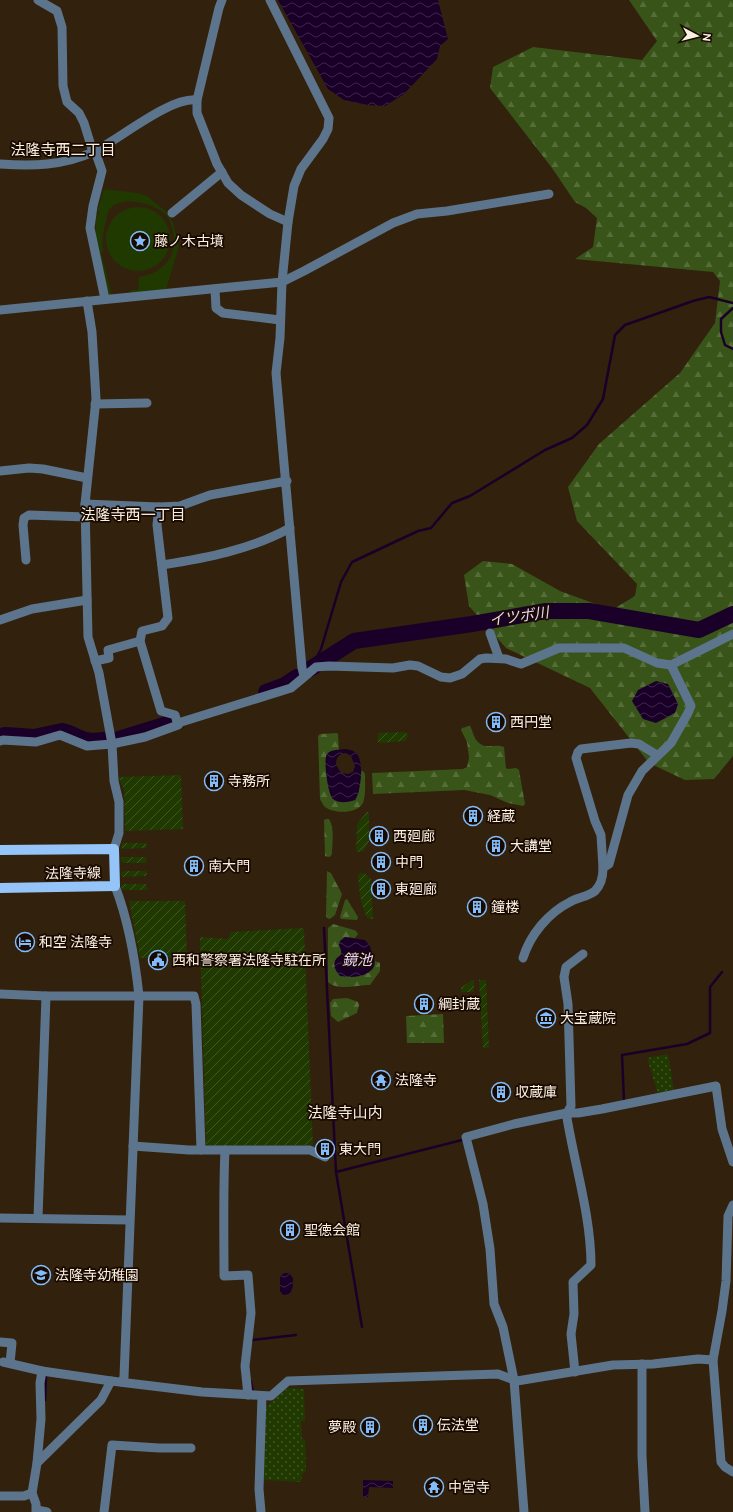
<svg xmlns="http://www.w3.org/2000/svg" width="733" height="1512" viewBox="0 0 733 1512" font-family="Ubuntu,'Noto Sans JP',sans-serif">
  <defs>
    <pattern id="forest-firs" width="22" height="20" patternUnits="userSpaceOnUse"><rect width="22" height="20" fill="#385418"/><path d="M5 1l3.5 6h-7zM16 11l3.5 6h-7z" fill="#566d39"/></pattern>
    <pattern id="park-dots" width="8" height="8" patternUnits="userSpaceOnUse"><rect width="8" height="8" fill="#203900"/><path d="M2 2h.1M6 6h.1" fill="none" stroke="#415625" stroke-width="1.8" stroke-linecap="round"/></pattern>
    <pattern id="garden-furrows" width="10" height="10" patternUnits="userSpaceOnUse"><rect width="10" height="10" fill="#203900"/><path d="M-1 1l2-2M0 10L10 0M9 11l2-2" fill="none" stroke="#415625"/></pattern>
    <pattern id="water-waves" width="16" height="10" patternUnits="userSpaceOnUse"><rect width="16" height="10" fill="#1a0029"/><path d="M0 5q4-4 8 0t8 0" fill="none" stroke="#3c2648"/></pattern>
  </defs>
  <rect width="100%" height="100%" fill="#32210c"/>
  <g fill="#203900">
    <path d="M 104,189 L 138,193 L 147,196 L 168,213 L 173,223 L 179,246 L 166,290 L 131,293 L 131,290 L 138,290 L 139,277 C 152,275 164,269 171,256 C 177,244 174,222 164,213 C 152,203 121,195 110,209 C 108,211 107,215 107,218 C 103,230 102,238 103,251 L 101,253 L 112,295 L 109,295 C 103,269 93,242 96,215 L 99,215 L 99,212 L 97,211 Z"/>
    <circle cx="138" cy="239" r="32"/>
  </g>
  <g fill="url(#forest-firs)">
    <path d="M 629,0 L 733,0 L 733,756 L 714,779 L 685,780 L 649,763 L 590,688 L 506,648 L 469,606 L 464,575 L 483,561 L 512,564 L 560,591 L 612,610 L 635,596 L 637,584 L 577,521 L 568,487 L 599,444 L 680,373 L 715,323 L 720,281 L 713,272 L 575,259 L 593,247 L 597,218 L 586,208 L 575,202 L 552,168 L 490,88 L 493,67 L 533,47 L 642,60 L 657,41 Z"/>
    <path d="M 470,726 C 473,731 473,736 477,741 C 486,751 494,743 504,747 L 506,768 L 508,769 L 516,768 L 519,770 L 525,804 L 523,806 L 508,803 L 490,795 L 464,790 L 373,794 L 372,773 L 463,769 L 467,767 L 469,758 L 467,742 L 461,730 L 462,728 Z"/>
    <path d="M 337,733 L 338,734 L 339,750 L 329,752 L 345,802 L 355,800 L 359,792 L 360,772 L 363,771 L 365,774 C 365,783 366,795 363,803 C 357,814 334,814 325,807 C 323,805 321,801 320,799 L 318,736 L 320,734 Z"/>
    <path d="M 326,819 L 329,819 C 335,828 332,843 332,853 L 331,856 L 329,857 L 325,856 L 324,820 Z"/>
    <path d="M 327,871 L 331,873 L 342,894 L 335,915 L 330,919 L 327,918 L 326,916 Z"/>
    <path d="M 347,899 L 358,917 L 357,920 L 341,919 L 340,917 L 345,900 Z"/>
    <path d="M 333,924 L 354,930 L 356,931 L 358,934 L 355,938 L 345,937 L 341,955 L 336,959 L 368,973 L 373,969 L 375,961 L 380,963 L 380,971 L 370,985 C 358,985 337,991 328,982 L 328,928 Z"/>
    <path d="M 347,998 L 358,1002 L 359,1005 L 357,1013 L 338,1022 L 331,1016 L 330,1003 L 333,999 Z"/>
    <path d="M 443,1014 L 444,1043 L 407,1043 L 406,1016 Z"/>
  </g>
  <g fill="url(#park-dots)">
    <path d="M 668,1054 L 674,1090 L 658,1094 L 647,1058 Z"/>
    <path d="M 288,1388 L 304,1389 L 305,1421 L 301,1421 L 302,1439 L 305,1439 L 306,1471 L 302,1474 L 301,1482 L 263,1480 L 266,1406 Z"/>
  </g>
  <g fill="url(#garden-furrows)">
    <path d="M 405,732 L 408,735 L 406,741 L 380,743 L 377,741 L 378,733 Z"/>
    <path d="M 181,775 L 183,829 L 125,831 L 124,790 L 118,777 Z"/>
    <path d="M 367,812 L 369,812 L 369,841 L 364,851 L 358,852 L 356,850 L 357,824 Z"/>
    <path d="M 123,843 L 146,843 L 147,847 L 146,848 L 122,849 L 121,845 Z"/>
    <path d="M 123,857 L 146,857 L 147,861 L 145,863 L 123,863 L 121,862 L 121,859 Z"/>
    <path d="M 123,871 L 146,871 L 147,875 L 146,876 L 123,877 L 121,876 L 121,873 Z"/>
    <path d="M 360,873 L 364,873 L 371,879 L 373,919 L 367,918 C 360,903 359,890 358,874 Z"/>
    <path d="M 123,884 L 146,884 L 148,889 L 146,890 L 122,890 L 121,886 Z"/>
    <path d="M 129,901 L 185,901 L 187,957 L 140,958 Z"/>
    <path d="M 304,928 L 313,1145 L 206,1146 L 200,937 L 228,939 L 231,932 Z"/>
    <path d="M 472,980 L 474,980 L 474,992 L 461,992 L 461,988 Z"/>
    <path d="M 479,980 L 486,980 L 489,1048 L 483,1048 Z"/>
  </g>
  <g fill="url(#water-waves)" fill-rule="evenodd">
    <path d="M 278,0 L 438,0 L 448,39 L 440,46 L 437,59 L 404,94 L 385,106 L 368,105 L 344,100 L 328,89 Z"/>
    <path d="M 656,681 L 668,684 L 678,704 L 675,713 L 656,723 L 643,719 L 632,701 L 638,690 Z"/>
    <path d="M 345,749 C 350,750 354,750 357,754 C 364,762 361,792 355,800 C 349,802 339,804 333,799 C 328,795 323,759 327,754 C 331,749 340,750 345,749 ZM 346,753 L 351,756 L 355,766 L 353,772 L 348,774 L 341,773 L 336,765 C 336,758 338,754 346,753 Z"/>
    <path d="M 345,937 L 365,940 L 370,946 L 375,964 C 369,978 353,978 340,976 C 336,971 331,964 337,958 C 339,956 341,956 341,953 C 342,950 339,947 339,944 L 340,941 Z"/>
    <path d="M 284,1273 L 289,1273 L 293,1278 L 293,1286 L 290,1294 L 283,1295 L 280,1291 L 280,1277 Z"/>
    <path d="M 363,1480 L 393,1481 L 393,1488 L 369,1487 L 368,1497 L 363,1497 Z"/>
  </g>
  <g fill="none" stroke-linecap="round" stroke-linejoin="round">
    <g stroke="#1a0029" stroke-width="2.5">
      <path d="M 733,308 L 721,319 L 721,332 L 725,345 L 733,349"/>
      <path d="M 312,666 L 321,649 L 341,582 L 352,562 L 418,531 L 431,528 L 452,503 L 470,496 L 545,450 L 572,438 L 587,425 L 603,399 L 615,335 L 625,325 L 693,301 L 709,297 L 733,303"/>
      <path d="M 324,928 L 336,1172"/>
      <path d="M 624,1101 L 622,1055 L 687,1044 L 710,1033 L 710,987 L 722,972"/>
      <path d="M 362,1327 L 336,1172 L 462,1140"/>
      <path d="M 252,1341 L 252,1340 L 296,1335"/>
      <path d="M 251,1382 L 253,1392"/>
      <path d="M 45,1400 L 46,1377"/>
    </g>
    <g stroke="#1a0029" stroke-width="16">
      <path d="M 310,669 L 354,641 L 472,624 L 546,611 L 589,611 L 699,630 L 733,614"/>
      <path d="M 266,692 L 285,685 L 297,677"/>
      <path d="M 0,736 L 6,735 L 34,737 L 62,731 L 69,733 L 85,740 L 93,741 L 104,740"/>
      <path d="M 119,739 L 171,723"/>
    </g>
    <g stroke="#5d748d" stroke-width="9">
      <path d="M 38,0 L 57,11 L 62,27 L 63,86 L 67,102 L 79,113 L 84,123 L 93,152"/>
      <path d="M 222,0 L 219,8 L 197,100 L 197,113 L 217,164 L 228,183 L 241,195 L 270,214 L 288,222"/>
      <path d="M 270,0 L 329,118 L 328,129 L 323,139 L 301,169 L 294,186 L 288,222 L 282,282 L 280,338 L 276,373 L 302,668 L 304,676"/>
      <path d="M 95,151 L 102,171 L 93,206 L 90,228 L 105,299"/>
      <path d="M 0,164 C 32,166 63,166 93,152 C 120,139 169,97 197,100"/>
      <path d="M 172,213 L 222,172"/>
      <path d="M 215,289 L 216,308 L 223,313 L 280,320"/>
      <path d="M 87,301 L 92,332 L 96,399 L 85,504 L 88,637 L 99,673 L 112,744 L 114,781 L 119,802 L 119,833 L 114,849"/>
      <path d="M 0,310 L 282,282 L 304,271 L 393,223 L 417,214 L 447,211 L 549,194"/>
      <path d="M 95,404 L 147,403"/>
      <path d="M 0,471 L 29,468 L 43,469 L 87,478"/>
      <path d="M 85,504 L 159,507 L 180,506 L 210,495 L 287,481"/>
      <path d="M 26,560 L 23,525 L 24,518 L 29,515 L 86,517"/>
      <path d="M 162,565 C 206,558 250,550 290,528"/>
      <path d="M 0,620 L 32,609 L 87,600"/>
      <path d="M 490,633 L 499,658"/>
      <path d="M 95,661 L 109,658 L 108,650 L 140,641"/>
      <path d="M 178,723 L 291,688 L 316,667 L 329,666 L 393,668 L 410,665 L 418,666 L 441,677 L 450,678 L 462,674 L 480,659 L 486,658 L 506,659 L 521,664 L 559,648 L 624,648 L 657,663 L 671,665 L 733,634"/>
      <path d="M 0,741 L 3,740 L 36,742 L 60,735 L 87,746 L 112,744 L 145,737 L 178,725 L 175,715 L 161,711 L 140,641 L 142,631 L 162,626 L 168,618 L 157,525 L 159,507"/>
      <path d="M 603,868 L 601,835 L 595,821 L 576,758 L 578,752 L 581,749 L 631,743 L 639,744 L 657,755"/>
      <path d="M 115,886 C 129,922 135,958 139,996 L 124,1377 L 122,1382"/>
      <path d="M 523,958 C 530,935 548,913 570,902 C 577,898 589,896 595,891 C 602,884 603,876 603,868 L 609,864 L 628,795 L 642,771 L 671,743 L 688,713 L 691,706 L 671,665"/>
      <path d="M 0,994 L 46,996 L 194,996 L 196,1004 L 201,1150"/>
      <path d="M 133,1146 L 189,1150 L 310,1150 L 325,1157"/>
      <path d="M 225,1150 C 223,1192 224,1234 224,1276 L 248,1275 L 251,1313 L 245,1366 L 248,1395"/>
      <path d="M 733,1205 L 728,1216 L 726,1281 L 722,1311 L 713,1360 L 721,1462 L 725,1467 L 733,1472"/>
      <path d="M 0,1218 L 129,1220"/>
      <path d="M 38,1218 L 46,996"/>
      <path d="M 0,1342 L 12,1343 L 10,1363"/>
      <path d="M 3,1362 L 42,1371 L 111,1381"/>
      <path d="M 642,1364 L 642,1456 L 645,1512"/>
      <path d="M 575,1372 L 571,1334 L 574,1314 L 573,1282 L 591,1265 C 591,1217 575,1166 567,1118 L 567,1113 L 571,1106 L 568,1004 L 564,977 L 566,967 L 583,954"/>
      <path d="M 37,1463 L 41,1419 L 40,1383 L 42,1371"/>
      <path d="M 32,1493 L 36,1504 L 36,1512"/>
      <path d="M 0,1496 L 24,1496 L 32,1493 L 37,1463 L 101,1400 L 111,1381 L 202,1392 L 271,1396 L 288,1381 L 498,1374 L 517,1381 L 613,1365 L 653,1364 L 698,1359 L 713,1360"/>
      <path d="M 37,1510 L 47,1512"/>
      <path d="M 104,1512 L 112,1445 L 159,1448 L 191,1448"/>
      <path d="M 261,1512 L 259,1489 L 262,1396"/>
      <path d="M 524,1512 L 514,1380 L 503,1327 L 494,1304 L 490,1249 L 483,1204 L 466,1137 L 514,1124 L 567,1113 L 578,1113 L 602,1109 L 716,1086 L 722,1129 L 733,1162"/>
    </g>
    <path stroke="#94c4f8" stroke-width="10" d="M 0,850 L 114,849 L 115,886 L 0,888"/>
  </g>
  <defs>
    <g id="sight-ring" transform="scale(1)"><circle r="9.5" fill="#190a00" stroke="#82bcfa" stroke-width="1.5"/><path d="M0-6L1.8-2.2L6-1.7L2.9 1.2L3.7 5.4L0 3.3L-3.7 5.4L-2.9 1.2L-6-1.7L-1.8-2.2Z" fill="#82bcfa"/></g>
    <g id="building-ring" transform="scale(1)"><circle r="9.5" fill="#190a00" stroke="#82bcfa" stroke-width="1.5"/><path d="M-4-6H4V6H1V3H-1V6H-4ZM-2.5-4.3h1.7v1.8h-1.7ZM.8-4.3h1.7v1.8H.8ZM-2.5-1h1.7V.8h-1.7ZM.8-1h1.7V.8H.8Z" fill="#82bcfa"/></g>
    <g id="hotel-ring" transform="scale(1)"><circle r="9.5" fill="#190a00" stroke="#82bcfa" stroke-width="1.5"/><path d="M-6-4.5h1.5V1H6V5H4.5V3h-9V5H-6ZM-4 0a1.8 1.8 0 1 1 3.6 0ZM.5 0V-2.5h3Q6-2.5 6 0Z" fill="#82bcfa"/></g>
    <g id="civic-ring" transform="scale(1)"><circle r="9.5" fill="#190a00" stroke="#82bcfa" stroke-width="1.5"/><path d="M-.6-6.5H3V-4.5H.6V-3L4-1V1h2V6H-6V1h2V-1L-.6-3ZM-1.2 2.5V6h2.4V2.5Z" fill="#82bcfa"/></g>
    <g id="museum-ring" transform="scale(1)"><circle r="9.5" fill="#190a00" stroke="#82bcfa" stroke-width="1.5"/><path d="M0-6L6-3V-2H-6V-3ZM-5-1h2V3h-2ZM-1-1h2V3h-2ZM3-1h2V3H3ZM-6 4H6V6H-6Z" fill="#82bcfa"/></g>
    <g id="temple-ring" transform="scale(1)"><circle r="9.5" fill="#190a00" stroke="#82bcfa" stroke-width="1.5"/><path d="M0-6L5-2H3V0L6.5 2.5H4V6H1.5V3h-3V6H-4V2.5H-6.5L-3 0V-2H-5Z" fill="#82bcfa"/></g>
    <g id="school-ring" transform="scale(1)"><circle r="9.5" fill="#190a00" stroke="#82bcfa" stroke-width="1.5"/><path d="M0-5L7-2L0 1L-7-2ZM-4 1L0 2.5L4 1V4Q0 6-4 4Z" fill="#82bcfa"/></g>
  </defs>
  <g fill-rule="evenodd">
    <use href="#sight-ring" x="140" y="241"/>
    <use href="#building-ring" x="496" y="722"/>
    <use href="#building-ring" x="214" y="781"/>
    <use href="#building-ring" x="473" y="816"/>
    <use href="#building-ring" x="379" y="836"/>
    <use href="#building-ring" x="496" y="846"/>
    <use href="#building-ring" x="381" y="862"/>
    <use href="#building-ring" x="194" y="866"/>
    <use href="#building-ring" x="381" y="889"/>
    <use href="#building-ring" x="477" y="907"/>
    <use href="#hotel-ring" x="25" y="942"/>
    <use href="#civic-ring" x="158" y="960"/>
    <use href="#building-ring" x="424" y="1004"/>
    <use href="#museum-ring" x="546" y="1018"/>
    <use href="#temple-ring" x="381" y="1080"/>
    <use href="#building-ring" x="501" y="1092"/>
    <use href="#building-ring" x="325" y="1149"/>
    <use href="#building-ring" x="290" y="1230"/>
    <use href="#school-ring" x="41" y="1275"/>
    <use href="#building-ring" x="423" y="1425"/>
    <use href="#building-ring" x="370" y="1427"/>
    <use href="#temple-ring" x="434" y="1487"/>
  </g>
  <g text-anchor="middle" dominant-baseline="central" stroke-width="3.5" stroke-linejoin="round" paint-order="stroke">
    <g font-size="14" fill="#fcf0e3" stroke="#190a00" text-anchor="start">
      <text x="154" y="241">藤ノ木古墳</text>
      <text x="510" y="722">西円堂</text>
      <text x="228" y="781">寺務所</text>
      <text x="487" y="816">経蔵</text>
      <text x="393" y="836">西廻廊</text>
      <text x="510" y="846">大講堂</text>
      <text x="395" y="862">中門</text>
      <text x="208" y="866">南大門</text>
      <text x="395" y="889">東廻廊</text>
      <text x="491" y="907">鐘楼</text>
      <text x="39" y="942">和空 法隆寺</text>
      <text x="172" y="960">西和警察署法隆寺駐在所</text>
      <text x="438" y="1004">綱封蔵</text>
      <text x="560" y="1018">大宝蔵院</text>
      <text x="395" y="1080">法隆寺</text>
      <text x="515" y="1092">収蔵庫</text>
      <text x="339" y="1149">東大門</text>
      <text x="304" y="1230">聖徳会館</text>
      <text x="55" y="1275">法隆寺幼稚園</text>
      <text x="437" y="1425">伝法堂</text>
      <text x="356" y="1427" text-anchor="end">夢殿</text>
      <text x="448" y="1487">中宮寺</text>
    </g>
    <g font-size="14" fill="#fcf0e3" stroke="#190a00">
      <text transform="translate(73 873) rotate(-1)">法隆寺線</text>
    </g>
    <g font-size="15" fill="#fcf0e3" stroke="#190a00">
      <text x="63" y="149">法隆寺西二丁目</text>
      <text x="133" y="514">法隆寺西一丁目</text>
      <text x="345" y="1112">法隆寺山内</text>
    </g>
    <g font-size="15" font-style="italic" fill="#ead3fb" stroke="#190a00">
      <text transform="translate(519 616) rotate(-8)">イツボ川</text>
      <text x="357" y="959">鏡池</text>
    </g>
  </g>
  <g transform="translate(697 36) rotate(97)" stroke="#190a00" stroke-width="3" paint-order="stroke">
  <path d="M0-3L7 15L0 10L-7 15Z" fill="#fcf0e3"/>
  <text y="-6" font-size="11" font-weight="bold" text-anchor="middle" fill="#fcf0e3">N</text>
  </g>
</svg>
